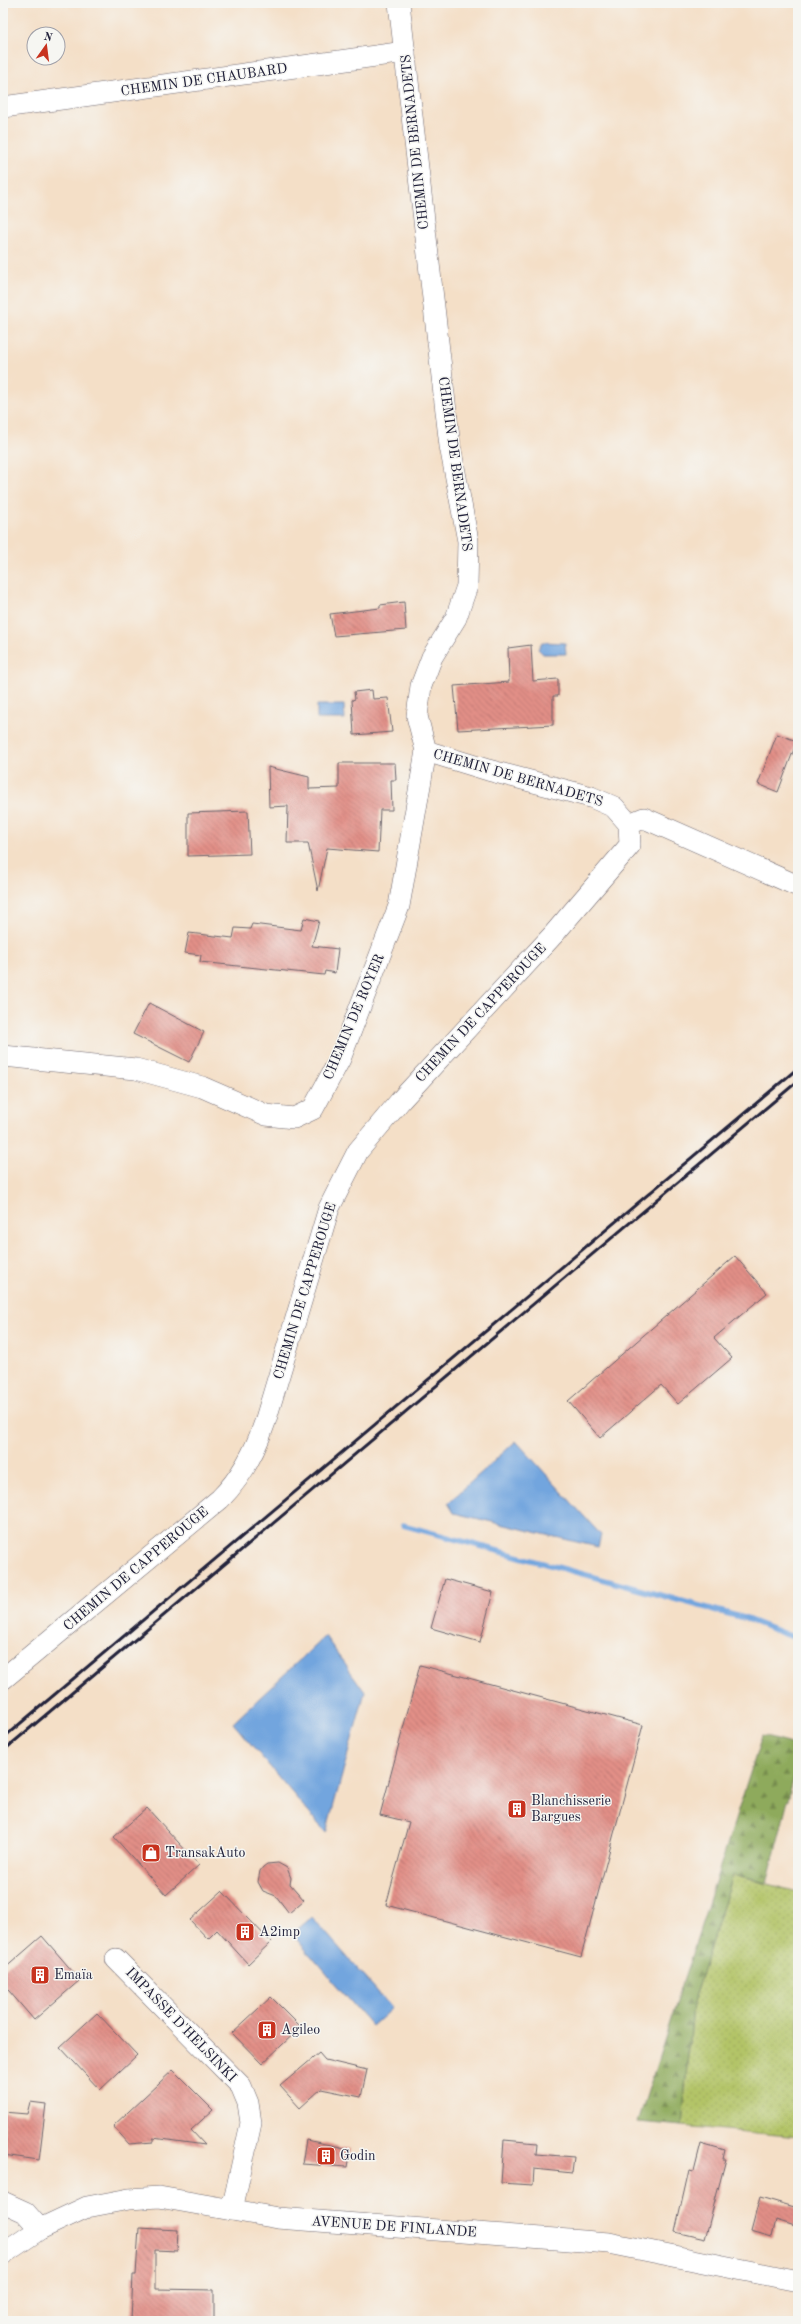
<svg xmlns="http://www.w3.org/2000/svg" width="801" height="2324" viewBox="0 0 801 2324" font-family="'Old Standard TT',serif">
  <defs>
    <pattern id="grass-dots" width="8" height="8" patternUnits="userSpaceOnUse"><rect width="8" height="8" fill="#b3c468"/><path d="M2 2h.1M6 6h.1" fill="none" stroke="#9aa85b" stroke-width="1.8" stroke-linecap="round"/></pattern>
    <pattern id="forest-firs" width="22" height="20" patternUnits="userSpaceOnUse"><rect width="22" height="20" fill="#8eaa5c"/><path d="M5 1l3.5 6h-7zM16 11l3.5 6h-7z" fill="#748a4d"/></pattern>
    <pattern id="building-back-hatch" width="6" height="6" patternUnits="userSpaceOnUse"><rect width="6" height="6" fill="#e28f87"/><path d="M-1 5l2 2M0 0l6 6M5-1l2 2" fill="none" stroke="#b77470"/></pattern>
  </defs>
  <rect width="100%" height="100%" fill="#f6f6f2"/>
  <filter id="ink" filterUnits="userSpaceOnUse"><feTurbulence type="fractalNoise" baseFrequency=".025" numOctaves="2"/><feDisplacementMap in="SourceGraphic" scale="8" xChannelSelector="R" yChannelSelector="G"/><feConvolveMatrix kernelMatrix="1 2 1 2 8 2 1 2 1" color-interpolation-filters="sRGB"/></filter>
  <filter id="wash" filterUnits="userSpaceOnUse"><feTurbulence type="fractalNoise" baseFrequency=".012" numOctaves="4" result="noise"/><feDisplacementMap in="SourceGraphic" scale="16" xChannelSelector="R" yChannelSelector="G"/><feGaussianBlur stdDeviation="0.9" result="paint"/><feColorMatrix in="noise" values="0 0 0 0 0 0 0 0 0 0 0 0 0 0 0 0 0 1.4 0 .05"/><feComposite in="paint" operator="in"/></filter>
  <g filter="url(#wash)">
    <rect width="100%" height="100%" fill="#f4dfc7"/>
    <path fill="url(#grass-dots)" stroke="#6a7352" d="M 733,1875 L 798,1892 L 798,2137 L 682,2126 L 692,2004 Z"/>
    <path fill="url(#forest-firs)" stroke="#58664c" d="M 762,1736 L 798,1746 L 798,1761 L 767,1883 L 733,1875 L 692,2004 L 682,2126 L 638,2122 Z"/>
    <g fill="#72a5de" stroke="#4a648c">
      <path d="M 542,642 L 565,643 L 566,654 L 543,654 L 538,649 Z"/>
      <path d="M 317,705 L 344,705 L 345,719 L 317,719 Z"/>
      <path d="M 516,1441 L 601,1535 L 598,1547 L 454,1513 L 448,1503 Z"/>
      <path d="M 325,1636 L 365,1692 L 326,1833 L 233,1723 Z"/>
      <path d="M 312,1917 L 392,2008 L 372,2026 L 292,1934 Z"/>
    </g>
    <g fill="none" stroke-linecap="round" stroke-linejoin="round">
      <path stroke="#72a5de" stroke-width="5.5" d="M 403,1525 L 744,1618 L 798,1639"/>
    </g>
    <g id="blocks">
      <g fill="url(#building-back-hatch)">
        <path d="M 404,602 L 406,630 L 334,636 L 330,614 L 380,608 L 380,605 Z"/>
        <path d="M 531,645 L 533,681 L 558,679 L 558,696 L 553,696 L 553,725 L 458,730 L 454,686 L 509,682 L 508,648 Z"/>
        <path d="M 372,690 L 373,699 L 388,698 L 392,732 L 354,735 L 352,700 L 355,699 L 354,692 Z"/>
        <path d="M 777,734 L 797,741 L 778,792 L 758,784 Z"/>
        <path d="M 339,763 L 395,763 L 396,780 L 391,780 L 392,810 L 380,810 L 378,852 L 327,848 L 318,891 L 308,843 L 287,843 L 288,806 L 269,807 L 268,767 L 309,777 L 309,789 L 339,788 Z"/>
        <path d="M 248,811 L 250,854 L 188,856 L 188,813 Z"/>
        <path d="M 304,918 L 319,921 L 312,946 L 338,949 L 335,973 L 325,971 L 324,975 L 200,962 L 201,955 L 185,953 L 189,933 L 233,938 L 235,928 L 250,929 L 252,924 L 301,930 Z"/>
        <path d="M 149,1003 L 204,1032 L 189,1062 L 133,1034 Z"/>
        <path d="M 735,1256 L 767,1293 L 714,1338 L 732,1358 L 678,1404 L 661,1385 L 600,1438 L 568,1401 Z"/>
        <path d="M 445,1579 L 493,1592 L 480,1642 L 431,1628 Z"/>
        <path d="M 420,1665 L 643,1725 L 581,1957 L 386,1905 L 409,1822 L 380,1815 Z"/>
        <path d="M 147,1808 L 199,1865 L 166,1895 L 114,1837 Z"/>
        <path d="M 278,1863 L 287,1868 L 291,1878 L 290,1884 L 304,1900 L 289,1913 L 276,1896 L 263,1891 L 258,1882 L 260,1871 L 263,1867 L 267,1864 Z"/>
        <path d="M 222,1891 L 271,1942 L 248,1964 L 217,1930 L 208,1939 L 190,1920 Z"/>
        <path d="M 42,1936 L 80,1980 L 34,2020 L 3,1984 L 3,1970 Z"/>
        <path d="M 271,1997 L 301,2027 L 262,2064 L 232,2033 Z"/>
        <path d="M 97,2013 L 137,2055 L 100,2090 L 60,2047 Z"/>
        <path d="M 319,2053 L 325,2060 L 367,2070 L 361,2097 L 321,2089 L 300,2108 L 280,2086 Z"/>
        <path d="M 173,2070 L 213,2110 L 191,2130 L 205,2145 L 153,2138 L 153,2142 L 129,2144 L 113,2126 Z"/>
        <path d="M 30,2102 L 46,2104 L 39,2160 L 3,2155 L 3,2112 L 27,2114 Z"/>
        <path d="M 306,2140 L 350,2149 L 347,2167 L 302,2164 Z"/>
        <path d="M 504,2140 L 537,2143 L 536,2154 L 574,2157 L 572,2173 L 534,2169 L 533,2185 L 501,2183 Z"/>
        <path d="M 701,2143 L 725,2150 L 723,2159 L 726,2159 L 705,2239 L 675,2232 L 689,2170 L 694,2171 Z"/>
        <path d="M 760,2197 L 798,2208 L 798,2227 L 776,2220 L 772,2237 L 751,2231 Z"/>
        <path d="M 139,2228 L 178,2230 L 177,2251 L 155,2250 L 155,2289 L 214,2290 L 214,2321 L 131,2321 L 133,2275 L 136,2275 Z"/>
      </g>
    </g>
  </g>
  <g filter="url(#ink)">
    <use href="#blocks" fill-opacity="0" stroke="#6c646c" stroke-width="1"/>
    <g fill="none" stroke-linecap="round" stroke-linejoin="round">
      <g stroke="#6c646c" stroke-width="22">
        <g id="street">
          <path d="M 399,3 L 450,446 L 468,541 L 467,586 L 456,618 L 432,657 L 421,686 L 417,716 L 426,751 L 488,770 L 591,797 L 614,807 L 629,824 L 644,818 L 798,886"/>
          <path d="M 3,107 L 405,52"/>
          <path d="M 3,1056 L 136,1069 L 202,1087 L 266,1115 L 294,1118 L 313,1109 L 340,1059 L 399,906 L 426,751"/>
          <path d="M 3,1679 L 220,1499 C 242,1477 255,1452 265,1422 L 329,1208 L 358,1151 L 401,1100 L 553,935 L 630,845 L 629,824"/>
          <path d="M 116,1959 L 241,2086 L 248,2103 L 251,2123 L 232,2210"/>
          <path d="M 3,2202 L 25,2212 L 40,2229"/>
          <path d="M 3,2254 L 40,2229 L 87,2207 L 129,2199 L 159,2197 L 278,2218 L 609,2243 L 798,2281"/>
        </g>
      </g>
      <use href="#street" stroke="#fff" stroke-width="21"/>
      <g stroke="#22223b" stroke-width="3">
        <path d="M 3,1738 L 798,1068"/>
        <path d="M 3,1751 L 798,1081"/>
      </g>
    </g>
  </g>
  <defs>
    <g id="building-square" transform="scale(1)"><rect x="-9" y="-9" width="18" height="18" rx="4" fill="#c8321e" stroke="#f6f6f2"/><path d="M-4-6H4V6H1V3H-1V6H-4ZM-2.5-4.3h1.7v1.8h-1.7ZM.8-4.3h1.7v1.8H.8ZM-2.5-1h1.7V.8h-1.7ZM.8-1h1.7V.8H.8Z" fill="#fff"/></g>
    <g id="shop-square" transform="scale(1)"><rect x="-9" y="-9" width="18" height="18" rx="4" fill="#c8321e" stroke="#f6f6f2"/><path d="M-5-2.5h2.3a2.7 3.5 0 0 1 5.4 0H5L5.5 6h-11ZM-1.5-2.5h3a1.5 2.3 0 0 0-3 0Z" fill="#fff"/></g>
  </defs>
  <g fill-rule="evenodd">
    <use href="#building-square" x="517" y="1809"/>
    <use href="#shop-square" x="151" y="1853"/>
    <use href="#building-square" x="245" y="1932"/>
    <use href="#building-square" x="40" y="1975"/>
    <use href="#building-square" x="267" y="2030"/>
    <use href="#building-square" x="326" y="2156"/>
  </g>
  <g text-anchor="middle" dominant-baseline="central" stroke-width="3" stroke-linejoin="round" paint-order="stroke">
    <g font-size="14" fill="#22223b" stroke="#f6f6f2">
      <text transform="translate(204 80) rotate(-8)">CHEMIN DE CHAUBARD</text>
      <text transform="translate(415 142) rotate(-96)">CHEMIN DE BERNADETS</text>
      <text transform="translate(455 464) rotate(82)">CHEMIN DE BERNADETS</text>
      <text transform="translate(518 778) rotate(16)">CHEMIN DE BERNADETS</text>
      <text transform="translate(481 1013) rotate(-47)">CHEMIN DE CAPPEROUGE</text>
      <text transform="translate(354 1017) rotate(-67)">CHEMIN DE ROYER</text>
      <text transform="translate(305 1291) rotate(-73)">CHEMIN DE CAPPEROUGE</text>
      <text transform="translate(136 1569) rotate(-40)">CHEMIN DE CAPPEROUGE</text>
      <text transform="translate(181 2025) rotate(46)">IMPASSE D'HELSINKI</text>
      <text transform="translate(394 2227) rotate(4)">AVENUE DE FINLANDE</text>
    </g>
    <g font-size="14" fill="#22223b" stroke="#f6f6f2" text-anchor="start">
      <text x="531" y="1801">Blanchisserie<tspan x="531" dy="16">Bargues</tspan></text>
      <text x="165" y="1853">TransakAuto</text>
      <text x="259" y="1932">A2imp</text>
      <text x="54" y="1975">Emaïa</text>
      <text x="281" y="2030">Agileo</text>
      <text x="340" y="2156">Godin</text>
    </g>
  </g>
  <rect width="801" height="2324" fill="none" stroke="#f6f6f2" stroke-width="16"/>
  <g transform="translate(46 46) rotate(14)"><circle r="19" fill="#f6f6f2" stroke="#a1a1a9"/>
  <path d="M0-3L7 15L0 10L-7 15Z" fill="#c8321e"/>
  <text y="-6" font-size="11" font-weight="bold" text-anchor="middle" fill="#22223b">N</text>
  </g>
</svg>
